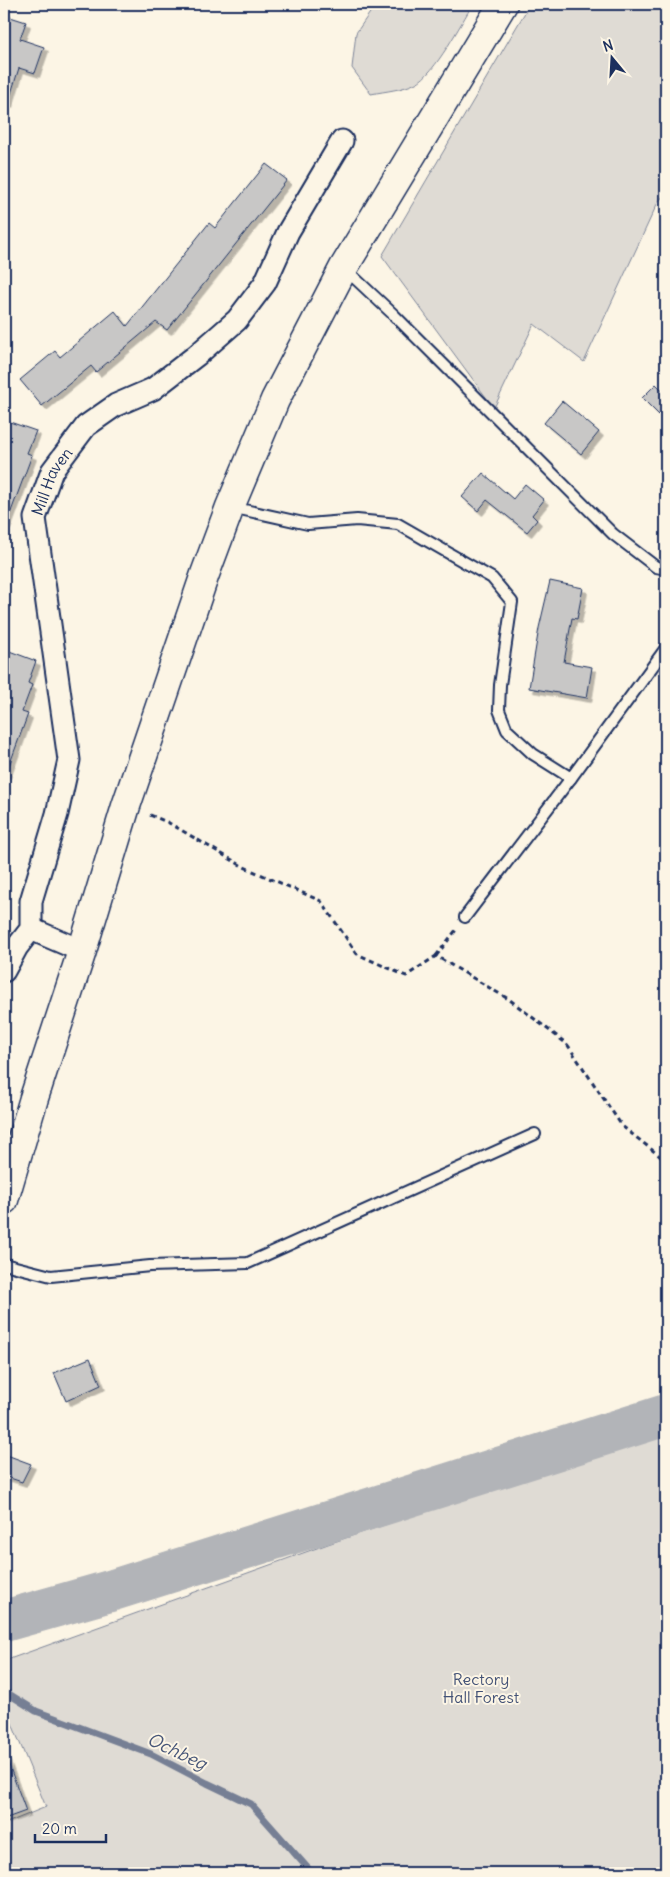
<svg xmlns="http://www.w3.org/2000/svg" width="670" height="1877" viewBox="0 0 670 1877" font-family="Delius,sans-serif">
  <defs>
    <filter id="shadow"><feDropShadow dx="4.5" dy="4.5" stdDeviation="0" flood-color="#0004"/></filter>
  </defs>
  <rect width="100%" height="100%" fill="#fcf5e5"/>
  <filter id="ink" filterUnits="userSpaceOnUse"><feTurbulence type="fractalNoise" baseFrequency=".02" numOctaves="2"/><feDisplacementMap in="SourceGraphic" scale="10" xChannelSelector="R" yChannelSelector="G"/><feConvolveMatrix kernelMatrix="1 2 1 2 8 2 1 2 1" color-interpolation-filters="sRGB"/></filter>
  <g filter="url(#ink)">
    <g fill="#dfdbd4" stroke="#7d8599">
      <path d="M 376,4 L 473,4 C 461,23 435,74 416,83 C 402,90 386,91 371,94 L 352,68 L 356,33 Z"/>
      <path d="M 530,4 L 666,4 L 666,193 L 658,202 L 584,362 L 534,324 L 494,408 L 382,256 Z"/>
      <path d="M 666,1436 L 666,1873 L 4,1873 L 4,1824 L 46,1807 L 4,1704 L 4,1661 L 328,1544 L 620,1446 Z"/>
    </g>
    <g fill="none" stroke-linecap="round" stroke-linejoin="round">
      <path stroke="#767f94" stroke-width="7" d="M 4,1691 L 36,1711 L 151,1754 L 207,1783 L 251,1804 L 312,1873"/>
      <path stroke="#b2b4b8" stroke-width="42" d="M 4,1621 L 110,1591 L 666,1415"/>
    </g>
    <g fill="#c8c7c6" stroke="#1b2f5e" filter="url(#shadow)">
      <path d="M 4,15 L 26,22 L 20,39 L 44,47 L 35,73 L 19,68 L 8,103 L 4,102 Z"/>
      <path d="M 266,164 L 287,180 L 167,330 L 156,322 L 96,372 L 91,366 L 42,406 L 20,380 L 55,351 L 60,357 L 115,311 L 127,326 L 209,223 L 215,228 Z"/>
      <path d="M 656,384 L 666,394 L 666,422 L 642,398 Z"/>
      <path d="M 562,401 L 599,432 L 581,454 L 544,423 Z"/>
      <path d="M 4,420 L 36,431 L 27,453 L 32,455 L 6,525 L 4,525 Z"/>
      <path d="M 483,473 L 513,499 L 525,484 L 544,500 L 532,515 L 537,520 L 527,532 L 487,500 L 478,511 L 462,497 Z"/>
      <path d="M 550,581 L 583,588 L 577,619 L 572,618 L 564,662 L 592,667 L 587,698 L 529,688 L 539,628 Z"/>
      <path d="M 4,649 L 36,661 L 28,683 L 32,685 L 22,712 L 28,714 L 6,774 L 4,774 Z"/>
      <path d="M 90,1358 L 101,1385 L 66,1401 L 54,1373 Z"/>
      <path d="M 4,1454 L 31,1464 L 22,1482 L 4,1476 Z"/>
      <path d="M 6,1757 L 26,1811 L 4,1819 L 4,1758 Z"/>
    </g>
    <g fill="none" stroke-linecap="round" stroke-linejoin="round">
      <g stroke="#1b2f5e" stroke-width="14">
        <g id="lane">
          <path d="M 344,268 L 393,314 L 613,534 L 656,567 L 666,569"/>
          <path d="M 231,507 L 308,524 L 357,520 L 398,524 L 492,578 L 512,602 L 500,685 L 499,710 L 507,730 L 533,754 L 571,778 L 666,648"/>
          <path d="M 465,917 L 571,778"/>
          <path d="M 4,1264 L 51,1276 L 150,1266 L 248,1263 L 535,1134"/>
        </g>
      </g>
      <g stroke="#1b2f5e" stroke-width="25">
        <g id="street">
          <path d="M 31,929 L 82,951"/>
          <path id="s1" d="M 4,971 L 17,947 L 31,929 L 31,901 L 57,814 L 69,760 L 35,518 L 52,471 L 86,426 L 116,405 L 153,389 L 197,355 L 237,320 L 265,283 L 288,232 L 342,141"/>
        </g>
      </g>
      <g stroke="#1b2f5e" stroke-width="31">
        <path id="secondary" d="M 4,1200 L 34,1098 L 82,951 L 126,806 L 205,574 L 230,507 L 275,400 L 344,267 L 503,4"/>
      </g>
      <g stroke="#1b2f5e" stroke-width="3" stroke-dasharray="5 4" stroke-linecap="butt">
        <path d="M 150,815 L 169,823 L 244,867 L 321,901 L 357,954 L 406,976 L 436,956 L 510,1000 L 567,1044 L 622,1126 L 666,1161"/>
        <path d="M 436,956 L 456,930"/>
      </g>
      <use href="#lane" stroke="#fcf5e5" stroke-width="10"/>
      <use href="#street" stroke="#fcf5e5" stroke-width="21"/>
      <use href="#secondary" stroke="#fcf5e5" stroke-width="28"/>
    </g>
  </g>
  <g text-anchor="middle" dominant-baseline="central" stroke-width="4" stroke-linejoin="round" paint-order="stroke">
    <g font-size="16" fill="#1b2f5e" stroke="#fcf5e5">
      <text stroke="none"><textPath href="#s1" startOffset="509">Mill Haven</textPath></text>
    </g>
    <g font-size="16" fill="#425176" stroke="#fcf5e5">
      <text x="481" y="1679">Rectory<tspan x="481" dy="18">Hall Forest</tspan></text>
    </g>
    <g font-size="18" font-style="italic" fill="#485779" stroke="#fcf5e5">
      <text transform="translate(177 1751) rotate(25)">Ochbeg</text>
    </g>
  </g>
  <rect width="670" height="1877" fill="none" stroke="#fcf5e5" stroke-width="20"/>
  <rect x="10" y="10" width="650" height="1857" fill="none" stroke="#1b2f5e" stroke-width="2" filter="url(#ink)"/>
  <g transform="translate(612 58) rotate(342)" stroke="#fcf5e5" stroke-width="4" paint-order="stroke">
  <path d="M0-4L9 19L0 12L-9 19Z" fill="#1b2f5e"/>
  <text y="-8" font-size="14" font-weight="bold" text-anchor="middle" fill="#1b2f5e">N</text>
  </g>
  <path d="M35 1834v8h71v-8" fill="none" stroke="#1b2f5e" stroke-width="2.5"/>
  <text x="42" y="1834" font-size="15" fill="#1b2f5e" stroke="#fcf5e5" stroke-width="4" paint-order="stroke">20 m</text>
</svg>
